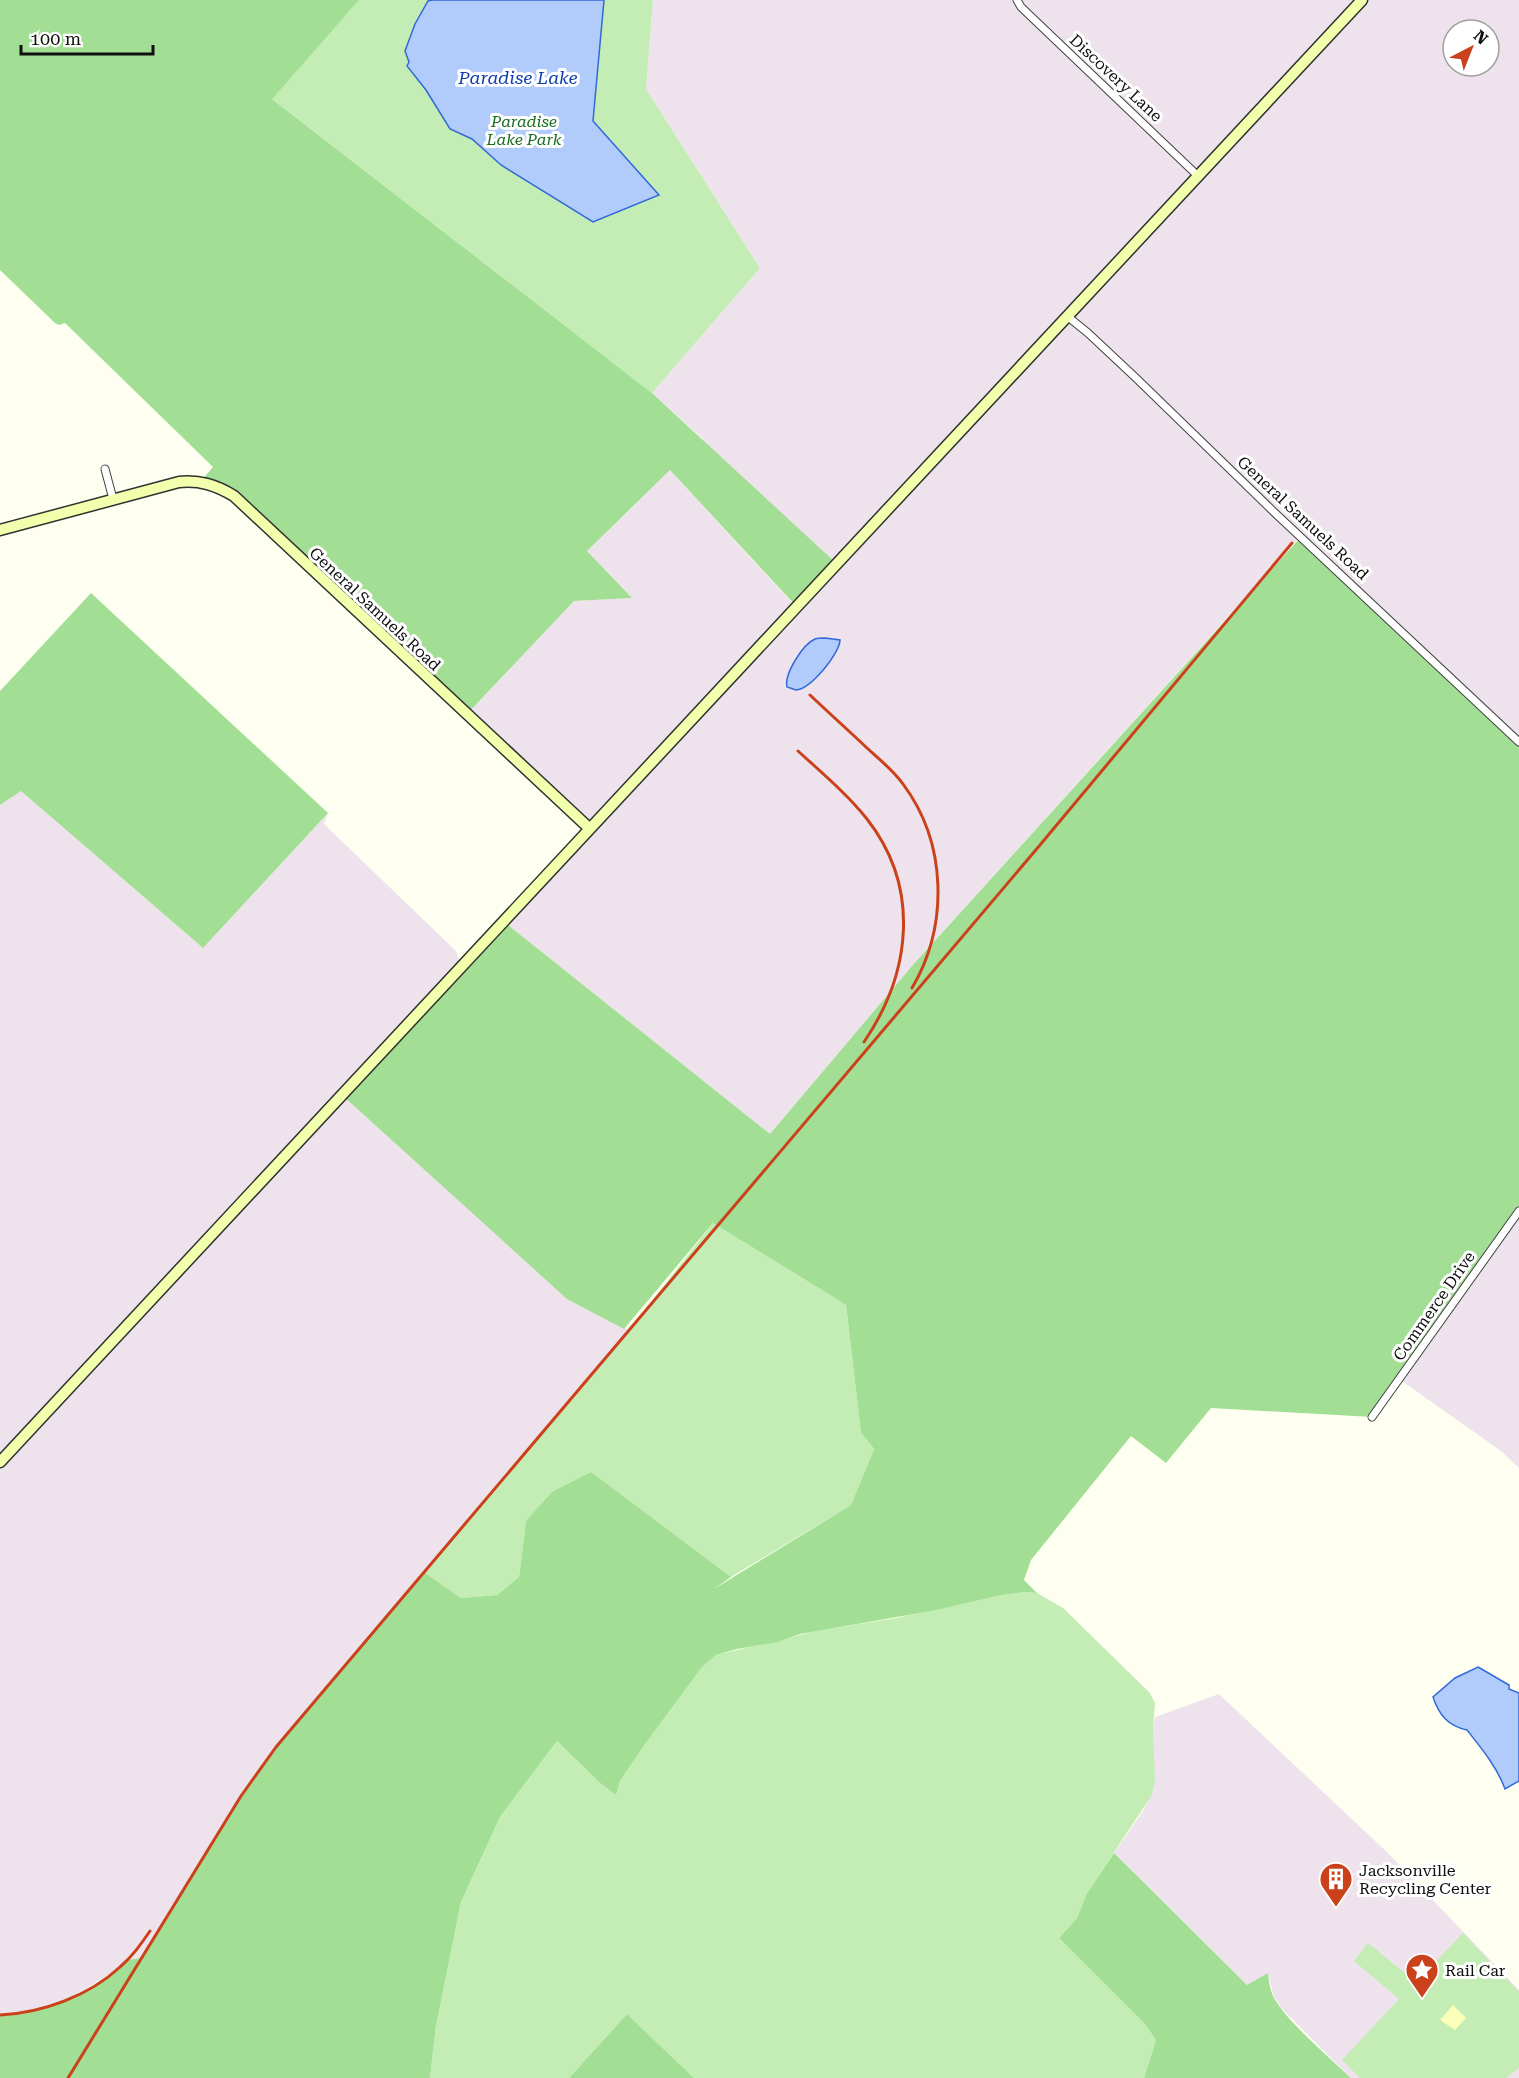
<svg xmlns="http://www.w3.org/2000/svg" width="1519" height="2078" viewBox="0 0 1519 2078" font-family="'Roboto Serif',serif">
  <rect width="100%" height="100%" fill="#fefff1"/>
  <g fill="#eee3ec" fill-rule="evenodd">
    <path d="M 653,0 L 1519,0 L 1519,742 L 1300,537 L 912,966 L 770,1134 L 503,921 L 588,828 L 466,715 L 574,601 L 632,598 L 587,551 L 670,470 L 795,606 L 702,438 L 652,393 L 760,268 L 646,89 ZM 1453,30 L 1489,30 L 1489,66 L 1453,66 Z"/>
    <path d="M 20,790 L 203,948 L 328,813 L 324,824 L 456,951 L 567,1299 L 629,1330 L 276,1747 L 241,1796 L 142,1958 L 118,1969 L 74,1996 L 34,2011 L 0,2015 L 0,805 Z"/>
    <path d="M 1516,1215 L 1519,1218 L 1519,1468 L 1501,1451 L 1399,1379 Z"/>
    <path d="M 1219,1694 L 1389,1854 L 1519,1990 L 1519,2078 L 1351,2078 L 1283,2010 L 1274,1997 L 1268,1974 L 1247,1985 L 1114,1853 L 1143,1811 L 1154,1788 L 1153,1728 L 1155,1717 Z"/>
  </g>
  <g fill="#c4edb6">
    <path d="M 359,0 L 653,0 L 646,89 L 760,268 L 652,393 L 271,98 Z"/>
    <path d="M 713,1223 L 846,1305 L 861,1433 L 874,1449 L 851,1505 L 731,1577 L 590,1472 L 526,1521 L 519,1577 L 497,1595 L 461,1598 L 424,1572 L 629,1330 Z"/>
    <path d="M 1027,1592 L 1037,1593 L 1063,1608 L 1150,1693 L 1155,1703 L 1153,1728 L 1155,1781 L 1152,1795 L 1087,1893 L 1077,1918 L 1059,1938 L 1144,2023 L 1156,2040 L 1144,2078 L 694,2078 L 627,2014 L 569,2078 L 430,2078 L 436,2026 L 461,1902 L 500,1817 L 557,1741 L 600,1783 L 616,1795 L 620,1781 L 643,1747 L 702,1667 L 716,1655 L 816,1631 L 896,1618 L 1002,1595 Z"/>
    <path d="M 1463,1933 L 1519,1992 L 1519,2068 L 1506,2078 L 1360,2078 L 1342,2060 L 1399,1999 L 1354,1961 L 1368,1943 L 1416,1982 Z"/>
  </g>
  <g fill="#a2df94">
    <path d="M 0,0 L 359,0 L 272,99 L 652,393 L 836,563 L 796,606 L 670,470 L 587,551 L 632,598 L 574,601 L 466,715 L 234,496 L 200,482 L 213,467 L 65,323 L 59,325 L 55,323 L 0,270 Z"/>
    <path d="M 1301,537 L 1519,742 L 1519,1211 L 1372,1417 L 1211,1408 L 1166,1463 L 1131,1436 L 1031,1560 L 1024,1580 L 1037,1593 L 1027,1592 L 1002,1595 L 931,1611 L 800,1634 L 777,1642 L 737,1649 L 716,1655 L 702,1667 L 643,1747 L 620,1781 L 616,1795 L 600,1783 L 557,1741 L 500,1817 L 461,1902 L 436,2026 L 430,2078 L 0,2078 L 0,2014 L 34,2011 L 49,2006 L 89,1989 L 118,1969 L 128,1960 L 142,1958 L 241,1796 L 276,1747 L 424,1572 L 461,1598 L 497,1595 L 519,1577 L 526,1521 L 552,1492 L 591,1472 L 731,1577 L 714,1589 L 851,1505 L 874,1449 L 861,1433 L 846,1305 L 713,1223 L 624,1329 L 567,1299 L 342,1095 L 503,921 L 770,1134 L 912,966 Z"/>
    <path d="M 91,593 L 328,813 L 203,948 L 21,791 L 0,805 L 0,691 Z"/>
    <path d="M 1114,1853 L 1247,1985 L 1268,1973 C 1269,1982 1270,1989 1273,1996 C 1284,2019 1331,2059 1351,2078 L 1144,2078 L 1156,2040 L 1144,2023 L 1059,1938 L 1077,1918 L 1087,1893 Z"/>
    <path d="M 627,2014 L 694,2078 L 569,2078 Z"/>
  </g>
  <path fill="#fcffb9" d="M 1453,2005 L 1466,2018 L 1455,2030 L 1440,2020 Z"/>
  <g fill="#b1cbfb" stroke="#3169d8" stroke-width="1.5">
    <path d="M 432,0 L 604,0 L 593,121 L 659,195 L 593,222 L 501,165 L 472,139 L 450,129 L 426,90 L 407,66 L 409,62 L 405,51 L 415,24 L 428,1 Z"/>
    <path d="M 825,638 L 840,640 C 840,653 811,689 796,690 C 796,690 787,687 787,687 C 784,674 803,644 815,639 C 818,638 822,638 825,638 Z"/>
    <path d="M 1478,1667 L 1509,1685 L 1509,1689 L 1519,1693 L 1519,1781 L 1505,1789 C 1497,1767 1482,1749 1467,1730 C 1448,1726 1439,1715 1433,1697 L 1455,1678 Z"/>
  </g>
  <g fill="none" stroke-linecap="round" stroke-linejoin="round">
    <g stroke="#424242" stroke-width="9">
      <g id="street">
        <path d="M 1017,0 L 1021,7 L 1197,175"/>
        <path d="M 1067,316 L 1088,333 L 1136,378 L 1276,514 L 1519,742"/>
        <path d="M 105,469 L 113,499"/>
        <path d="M 1372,1417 L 1519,1211"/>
      </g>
    </g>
    <g stroke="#313131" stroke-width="13">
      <g id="secondary">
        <path d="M 0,530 L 179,482 C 200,480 216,485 234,496 L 589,828"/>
        <path d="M 0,1462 L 1362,0"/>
      </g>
    </g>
    <use href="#street" stroke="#fff" stroke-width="7"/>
    <use href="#secondary" stroke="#f2ffac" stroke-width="10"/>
    <g stroke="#cb411b" stroke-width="3">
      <path d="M 810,695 C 829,713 848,730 867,748 C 879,759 893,770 903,784 C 947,843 949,925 912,988"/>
      <path d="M 798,751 C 822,773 847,794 867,819 C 921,888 911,973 864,1042"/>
      <path d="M 0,2015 C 42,2013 89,1996 120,1967 C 132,1957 141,1944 150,1931"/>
      <path d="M 68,2078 L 241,1796 L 276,1747 L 1040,845 L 1292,543"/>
    </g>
  </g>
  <defs>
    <g id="building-pin" transform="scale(1.725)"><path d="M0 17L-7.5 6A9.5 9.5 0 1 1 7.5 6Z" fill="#cb411b" stroke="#fff"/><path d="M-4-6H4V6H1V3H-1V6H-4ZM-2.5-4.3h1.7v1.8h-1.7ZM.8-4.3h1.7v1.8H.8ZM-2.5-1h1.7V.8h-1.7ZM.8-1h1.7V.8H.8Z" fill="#fff"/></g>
    <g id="sight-pin" transform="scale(1.725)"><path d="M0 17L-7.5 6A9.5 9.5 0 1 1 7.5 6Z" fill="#cb411b" stroke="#fff"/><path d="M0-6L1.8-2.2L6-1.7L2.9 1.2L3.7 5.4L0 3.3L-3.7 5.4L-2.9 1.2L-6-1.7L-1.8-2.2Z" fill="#fff"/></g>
  </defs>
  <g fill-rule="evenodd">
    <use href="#building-pin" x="1336" y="1879"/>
    <use href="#sight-pin" x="1422" y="1970"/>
  </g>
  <g text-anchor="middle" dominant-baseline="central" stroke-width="6" stroke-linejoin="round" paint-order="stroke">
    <g font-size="16" fill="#0f0f0f" stroke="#fff">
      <text transform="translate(1116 78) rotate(43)">Discovery Lane</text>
      <text transform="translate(1303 518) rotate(43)">General Samuels Road</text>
      <text transform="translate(375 609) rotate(43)">General Samuels Road</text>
      <text transform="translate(1434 1306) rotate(-55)">Commerce Drive</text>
    </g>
    <g font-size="16" font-style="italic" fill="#196d1e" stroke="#fff">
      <text x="524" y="121">Paradise<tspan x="524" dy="18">Lake Park</tspan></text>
    </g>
    <g font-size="16" fill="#0f0f0f" stroke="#fff" text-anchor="start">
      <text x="1359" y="1870">Jacksonville<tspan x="1359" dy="18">Recycling Center</tspan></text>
      <text x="1445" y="1970">Rail Car</text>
    </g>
    <g font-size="18" font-style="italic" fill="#0d3cac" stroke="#fff">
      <text x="518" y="77">Paradise Lake</text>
    </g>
  </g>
  <g transform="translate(1471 48) rotate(42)"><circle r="28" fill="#ffffff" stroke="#9f9f9f" stroke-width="1.5"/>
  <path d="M0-4.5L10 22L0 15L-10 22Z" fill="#cb411b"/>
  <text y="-9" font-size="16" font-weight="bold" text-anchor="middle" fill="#0f0f0f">N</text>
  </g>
  <path d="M21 45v9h132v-9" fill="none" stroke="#0f0f0f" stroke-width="3"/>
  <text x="30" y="45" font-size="18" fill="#0f0f0f" stroke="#ffffff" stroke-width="4.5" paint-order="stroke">100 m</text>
</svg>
